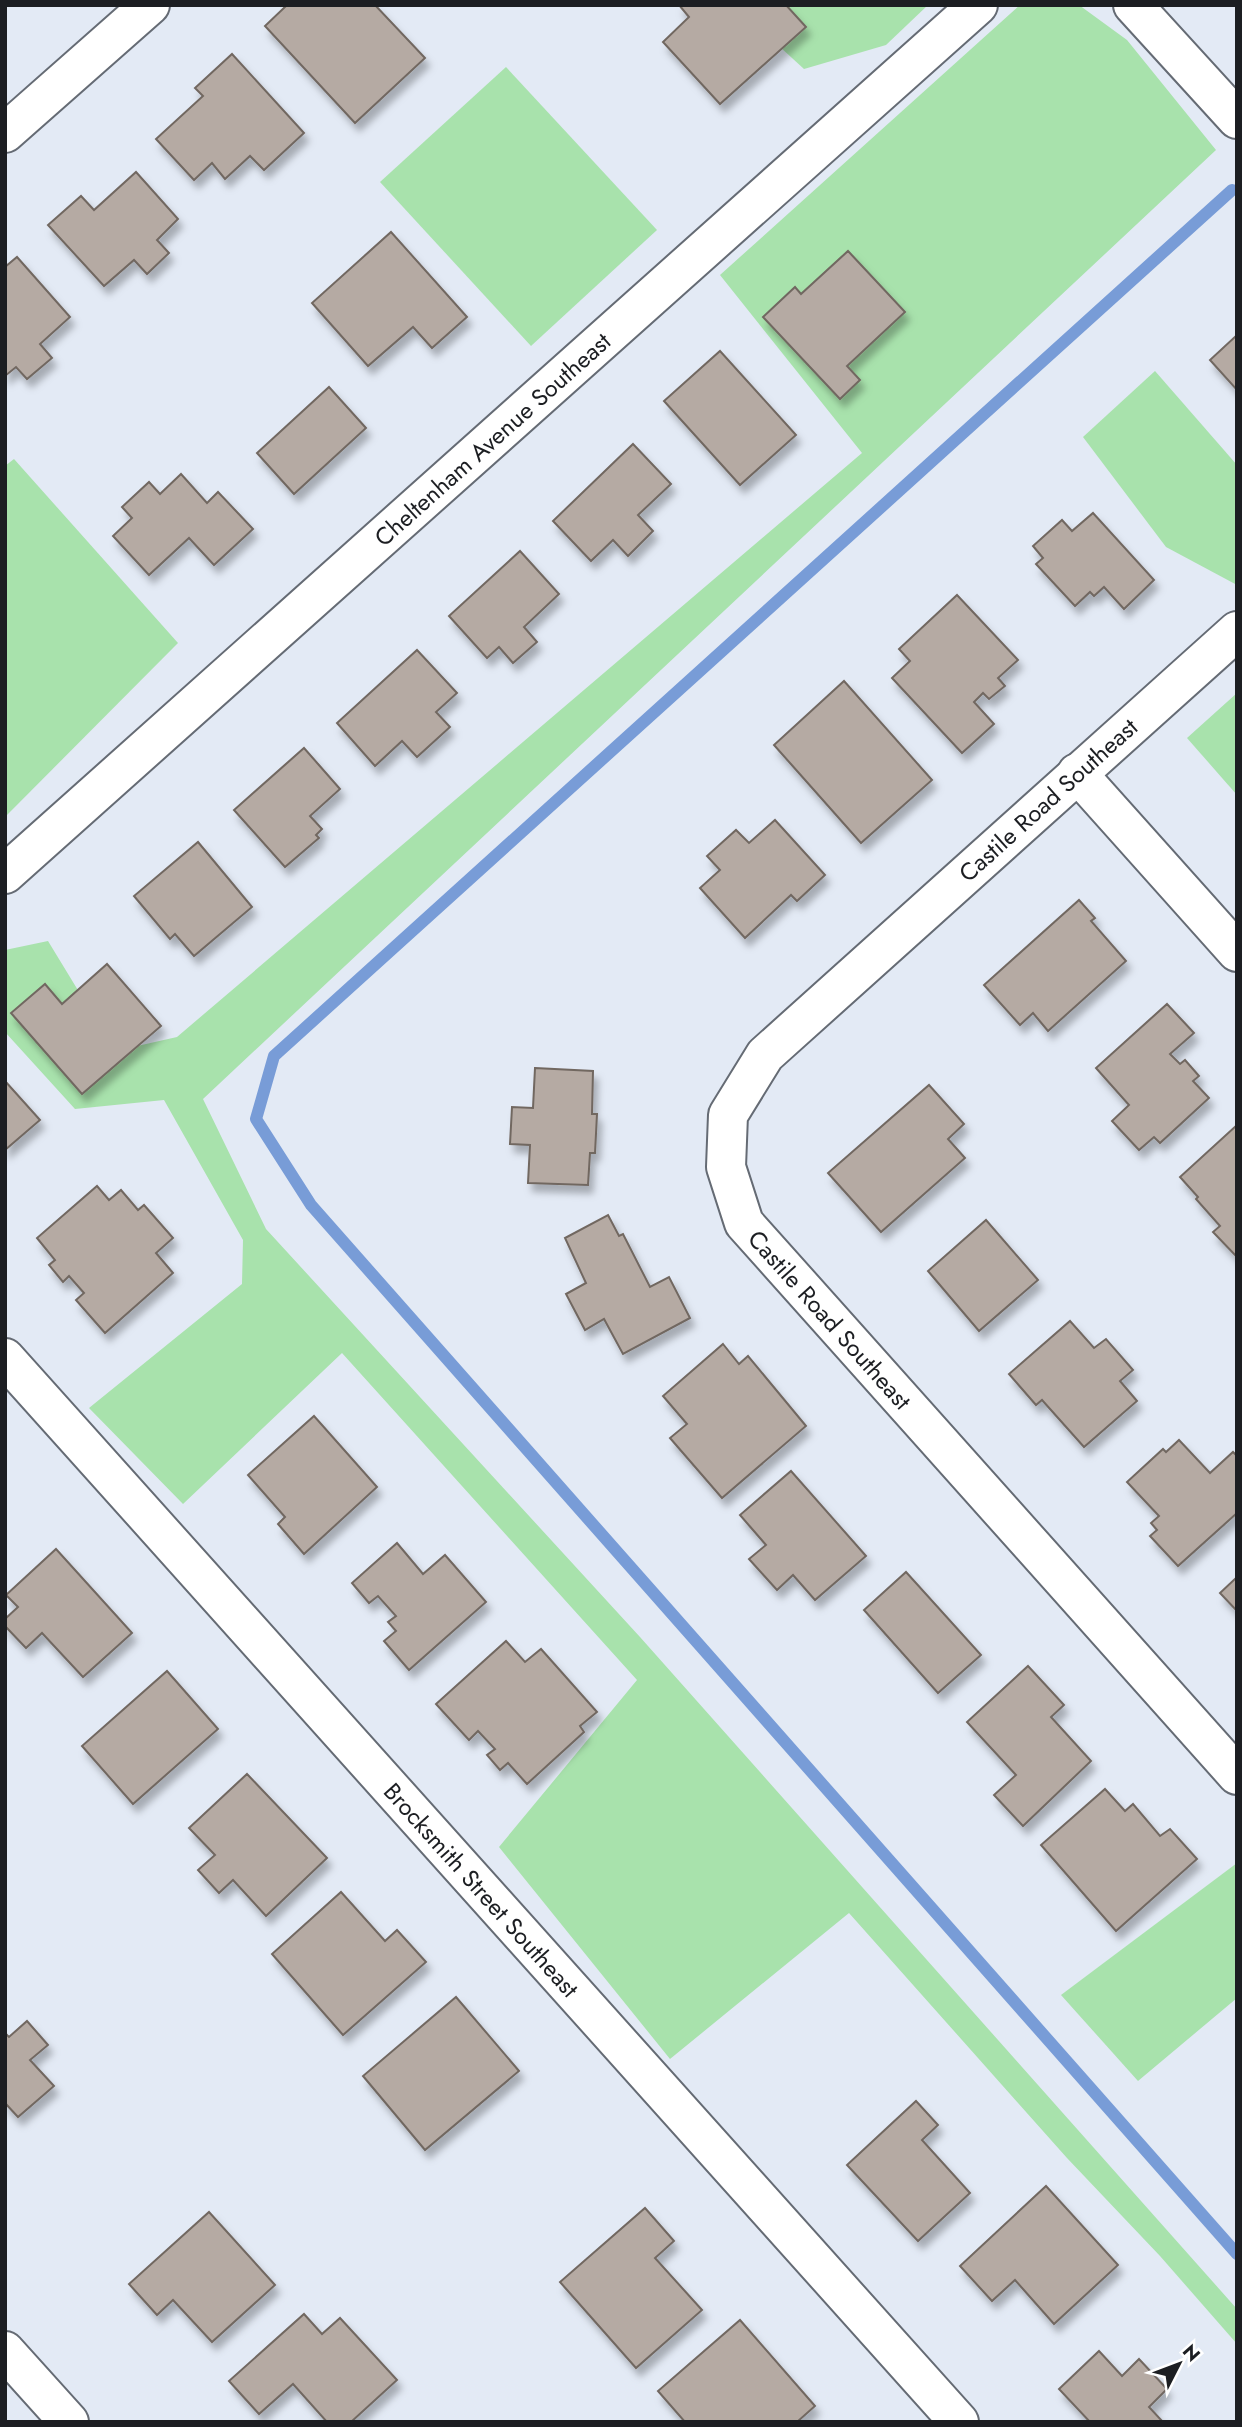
<svg xmlns="http://www.w3.org/2000/svg" width="1242" height="2427" viewBox="0 0 1242 2427" font-family="Jost,sans-serif">
  <defs>
    <filter id="shadow"><feDropShadow dx="4.5" dy="8" stdDeviation="3.5" flood-color="#0004"/></filter>
  </defs>
  <rect width="100%" height="100%" fill="#e3eaf5"/>
  <g fill="#a8e2ac">
    <path d="M 734,5 L 928,5 L 886,45 L 804,69 Z"/>
    <path d="M 1020,5 L 1079,5 L 1127,40 L 1216,150 L 203,1099 L 266,1229 L 640,1637 L 1237,2309 L 1237,2344 L 1160,2256 L 1067,2158 L 849,1913 L 670,2059 L 499,1847 L 637,1680 L 342,1353 L 183,1504 L 89,1408 L 242,1284 L 243,1240 L 164,1100 L 75,1109 L 5,1032 L 5,950 L 48,941 L 115,1051 L 177,1037 L 862,453 L 720,275 Z"/>
    <path d="M 506,67 L 657,230 L 531,346 L 380,182 Z"/>
    <path d="M 1155,371 L 1237,465 L 1237,585 L 1166,547 L 1083,437 Z"/>
    <path d="M 14,459 L 178,643 L 5,817 L 5,466 Z"/>
    <path d="M 1237,693 L 1237,795 L 1187,738 Z"/>
    <path d="M 1237,1863 L 1237,1998 L 1138,2081 L 1061,1995 Z"/>
  </g>
  <g fill="none" stroke-linecap="round" stroke-linejoin="round">
    <path stroke="#789cd7" stroke-width="12" d="M 1232,190 L 274,1056 L 256,1119 L 311,1205 L 1237,2254"/>
  </g>
  <g fill="#b5aaa3" stroke="#716761" stroke-width="2" filter="url(#shadow)">
    <path d="M 287,5 L 375,5 L 425,58 L 355,123 L 265,26 Z"/>
    <path d="M 679,5 L 786,5 L 806,27 L 720,104 L 663,42 L 689,17 Z"/>
    <path d="M 232,54 L 304,133 L 264,170 L 250,156 L 225,179 L 212,163 L 194,180 L 156,139 L 203,96 L 195,88 Z"/>
    <path d="M 136,172 L 178,219 L 157,240 L 169,253 L 147,274 L 134,260 L 104,286 L 48,225 L 81,196 L 94,210 Z"/>
    <path d="M 391,232 L 467,317 L 432,348 L 413,327 L 368,366 L 312,303 Z"/>
    <path d="M 848,251 L 905,312 L 847,366 L 860,380 L 840,399 L 763,317 L 795,287 L 801,294 Z"/>
    <path d="M 17,257 L 70,317 L 40,344 L 52,358 L 27,379 L 16,367 L 5,376 L 5,267 Z"/>
    <path d="M 1237,335 L 1237,390 L 1210,360 Z"/>
    <path d="M 720,351 L 796,435 L 740,485 L 664,401 Z"/>
    <path d="M 329,387 L 366,428 L 294,494 L 257,453 Z"/>
    <path d="M 633,444 L 671,484 L 638,515 L 653,531 L 628,556 L 613,540 L 591,561 L 553,521 Z"/>
    <path d="M 181,474 L 207,503 L 218,492 L 253,529 L 214,565 L 189,538 L 149,575 L 113,536 L 132,518 L 122,507 L 149,482 L 160,494 Z"/>
    <path d="M 1093,513 L 1154,580 L 1124,609 L 1104,587 L 1094,596 L 1090,592 L 1075,606 L 1036,564 L 1043,558 L 1033,546 L 1062,520 L 1072,531 Z"/>
    <path d="M 520,551 L 559,594 L 524,627 L 537,642 L 513,663 L 499,647 L 487,658 L 449,616 Z"/>
    <path d="M 957,595 L 1018,660 L 998,678 L 1005,686 L 989,699 L 983,693 L 974,702 L 994,724 L 962,753 L 892,678 L 910,661 L 899,649 Z"/>
    <path d="M 417,650 L 457,693 L 436,712 L 450,727 L 417,757 L 402,741 L 375,766 L 337,723 Z"/>
    <path d="M 844,681 L 932,780 L 861,843 L 774,745 Z"/>
    <path d="M 304,748 L 340,789 L 310,816 L 322,829 L 316,835 L 319,838 L 285,867 L 234,810 Z"/>
    <path d="M 775,820 L 825,875 L 797,901 L 791,895 L 745,938 L 700,888 L 720,870 L 707,856 L 736,830 L 749,843 Z"/>
    <path d="M 198,842 L 252,907 L 194,956 L 175,934 L 170,939 L 134,896 Z"/>
    <path d="M 1079,900 L 1095,918 L 1091,921 L 1126,961 L 1048,1031 L 1033,1013 L 1020,1025 L 984,985 Z"/>
    <path d="M 107,964 L 161,1026 L 82,1094 L 11,1013 L 45,984 L 62,1004 Z"/>
    <path d="M 1167,1004 L 1194,1033 L 1170,1054 L 1180,1064 L 1185,1060 L 1199,1076 L 1193,1081 L 1209,1098 L 1160,1143 L 1154,1137 L 1139,1150 L 1112,1121 L 1129,1105 L 1096,1068 Z"/>
    <path d="M 535,1068 L 593,1071 L 592,1114 L 597,1114 L 595,1153 L 590,1153 L 588,1185 L 528,1183 L 530,1145 L 510,1144 L 512,1107 L 533,1108 Z"/>
    <path d="M 5,1081 L 40,1120 L 5,1150 Z"/>
    <path d="M 929,1085 L 964,1124 L 948,1139 L 965,1158 L 881,1232 L 828,1173 Z"/>
    <path d="M 1237,1125 L 1237,1257 L 1213,1232 L 1220,1226 L 1196,1199 L 1198,1197 L 1180,1177 Z"/>
    <path d="M 97,1186 L 109,1200 L 121,1190 L 138,1210 L 144,1205 L 173,1238 L 156,1253 L 173,1273 L 105,1333 L 76,1300 L 84,1293 L 69,1276 L 63,1282 L 49,1265 L 55,1260 L 37,1238 Z"/>
    <path d="M 608,1215 L 619,1236 L 623,1234 L 650,1287 L 669,1277 L 690,1318 L 623,1354 L 604,1319 L 585,1330 L 566,1294 L 586,1283 L 565,1238 Z"/>
    <path d="M 986,1220 L 1038,1280 L 979,1331 L 928,1271 Z"/>
    <path d="M 1070,1321 L 1094,1348 L 1106,1339 L 1133,1370 L 1120,1381 L 1137,1401 L 1084,1447 L 1042,1400 L 1036,1405 L 1009,1374 Z"/>
    <path d="M 723,1344 L 739,1364 L 748,1356 L 806,1426 L 722,1498 L 670,1438 L 687,1424 L 663,1396 Z"/>
    <path d="M 314,1416 L 377,1487 L 304,1554 L 278,1524 L 285,1517 L 248,1475 Z"/>
    <path d="M 1179,1440 L 1210,1473 L 1233,1452 L 1237,1456 L 1237,1513 L 1178,1566 L 1150,1536 L 1157,1530 L 1151,1523 L 1159,1516 L 1127,1482 L 1163,1449 L 1166,1452 Z"/>
    <path d="M 791,1471 L 866,1556 L 815,1600 L 793,1575 L 777,1590 L 749,1559 L 766,1545 L 740,1515 Z"/>
    <path d="M 397,1543 L 423,1574 L 445,1555 L 486,1602 L 409,1670 L 384,1641 L 396,1631 L 388,1622 L 396,1616 L 378,1596 L 369,1603 L 352,1583 Z"/>
    <path d="M 56,1549 L 132,1633 L 83,1677 L 42,1633 L 26,1648 L 5,1626 L 5,1619 L 18,1607 L 6,1595 Z"/>
    <path d="M 906,1572 L 981,1655 L 938,1693 L 864,1610 Z"/>
    <path d="M 1237,1577 L 1237,1611 L 1220,1593 Z"/>
    <path d="M 506,1641 L 525,1662 L 541,1649 L 597,1712 L 580,1726 L 584,1732 L 527,1784 L 508,1763 L 500,1770 L 487,1755 L 495,1749 L 478,1731 L 469,1740 L 436,1704 Z"/>
    <path d="M 1028,1666 L 1064,1705 L 1051,1717 L 1091,1761 L 1023,1826 L 994,1795 L 1016,1775 L 967,1722 Z"/>
    <path d="M 167,1671 L 218,1729 L 133,1804 L 82,1746 Z"/>
    <path d="M 247,1774 L 327,1858 L 266,1916 L 233,1880 L 219,1893 L 198,1870 L 215,1855 L 189,1828 Z"/>
    <path d="M 1105,1789 L 1125,1811 L 1133,1804 L 1160,1836 L 1170,1829 L 1197,1859 L 1116,1931 L 1041,1845 Z"/>
    <path d="M 341,1892 L 385,1941 L 397,1930 L 426,1962 L 343,2035 L 272,1954 Z"/>
    <path d="M 456,1997 L 519,2071 L 425,2150 L 363,2076 Z"/>
    <path d="M 27,2021 L 48,2045 L 30,2060 L 54,2086 L 18,2117 L 5,2103 L 5,2033 L 9,2037 Z"/>
    <path d="M 916,2101 L 938,2125 L 922,2140 L 970,2193 L 918,2241 L 847,2165 Z"/>
    <path d="M 1046,2186 L 1118,2265 L 1054,2324 L 1015,2280 L 992,2301 L 960,2266 Z"/>
    <path d="M 645,2208 L 674,2241 L 655,2258 L 702,2310 L 636,2368 L 560,2282 Z"/>
    <path d="M 209,2212 L 275,2285 L 212,2342 L 173,2300 L 157,2315 L 129,2284 Z"/>
    <path d="M 304,2314 L 322,2334 L 340,2318 L 397,2380 L 351,2422 L 327,2422 L 293,2384 L 259,2414 L 229,2381 Z"/>
    <path d="M 740,2320 L 815,2406 L 797,2422 L 685,2422 L 658,2391 Z"/>
    <path d="M 1099,2351 L 1122,2376 L 1139,2359 L 1167,2389 L 1149,2407 L 1163,2422 L 1090,2422 L 1059,2389 Z"/>
  </g>
  <g fill="none" stroke-linecap="round" stroke-linejoin="round">
    <g stroke="#656b74" stroke-width="42">
      <g id="street">
        <path d="M 1133,5 L 1237,119"/>
        <path d="M 5,133 L 150,5"/>
        <path id="s1" d="M 1237,631 L 765,1055 L 728,1115 L 726,1167 L 744,1223 L 1237,1775"/>
        <path d="M 1077,773 L 1237,952"/>
        <path id="s2" d="M 5,874 L 978,5"/>
        <path id="s3" d="M 5,1358 L 959,2422"/>
      </g>
    </g>
    <g stroke="#656b74" stroke-width="42">
      <path id="secondary" d="M 5,2351 L 69,2422"/>
    </g>
    <use href="#street" stroke="#fff" stroke-width="38"/>
    <use href="#secondary" stroke="#fff" stroke-width="38"/>
  </g>
  <g text-anchor="middle" dominant-baseline="central" stroke-width="6" stroke-linejoin="round" paint-order="stroke">
    <g font-size="24" fill="#1c1e22" stroke="#fff">
      <text stroke="none"><textPath href="#s2" startOffset="653">Cheltenham Avenue Southeast</textPath></text>
      <text transform="translate(1048 800) rotate(-42)">Castile Road Southeast</text>
      <text stroke="none"><textPath href="#s1" startOffset="945">Castile Road Southeast</textPath></text>
      <text stroke="none"><textPath href="#s3" startOffset="714">Brocksmith Street Southeast</textPath></text>
    </g>
  </g>
  <rect width="1242" height="2427" fill="none" stroke="#1c1e22" stroke-width="14"/>
  <g transform="translate(1179 2364) rotate(48)" stroke="#ffffff" stroke-width="5" paint-order="stroke">
  <path d="M0-5L12 26L0 18L-12 26Z" fill="#1c1e22"/>
  <text y="-10" font-size="19" font-weight="bold" text-anchor="middle" fill="#1c1e22">N</text>
  </g>
</svg>
